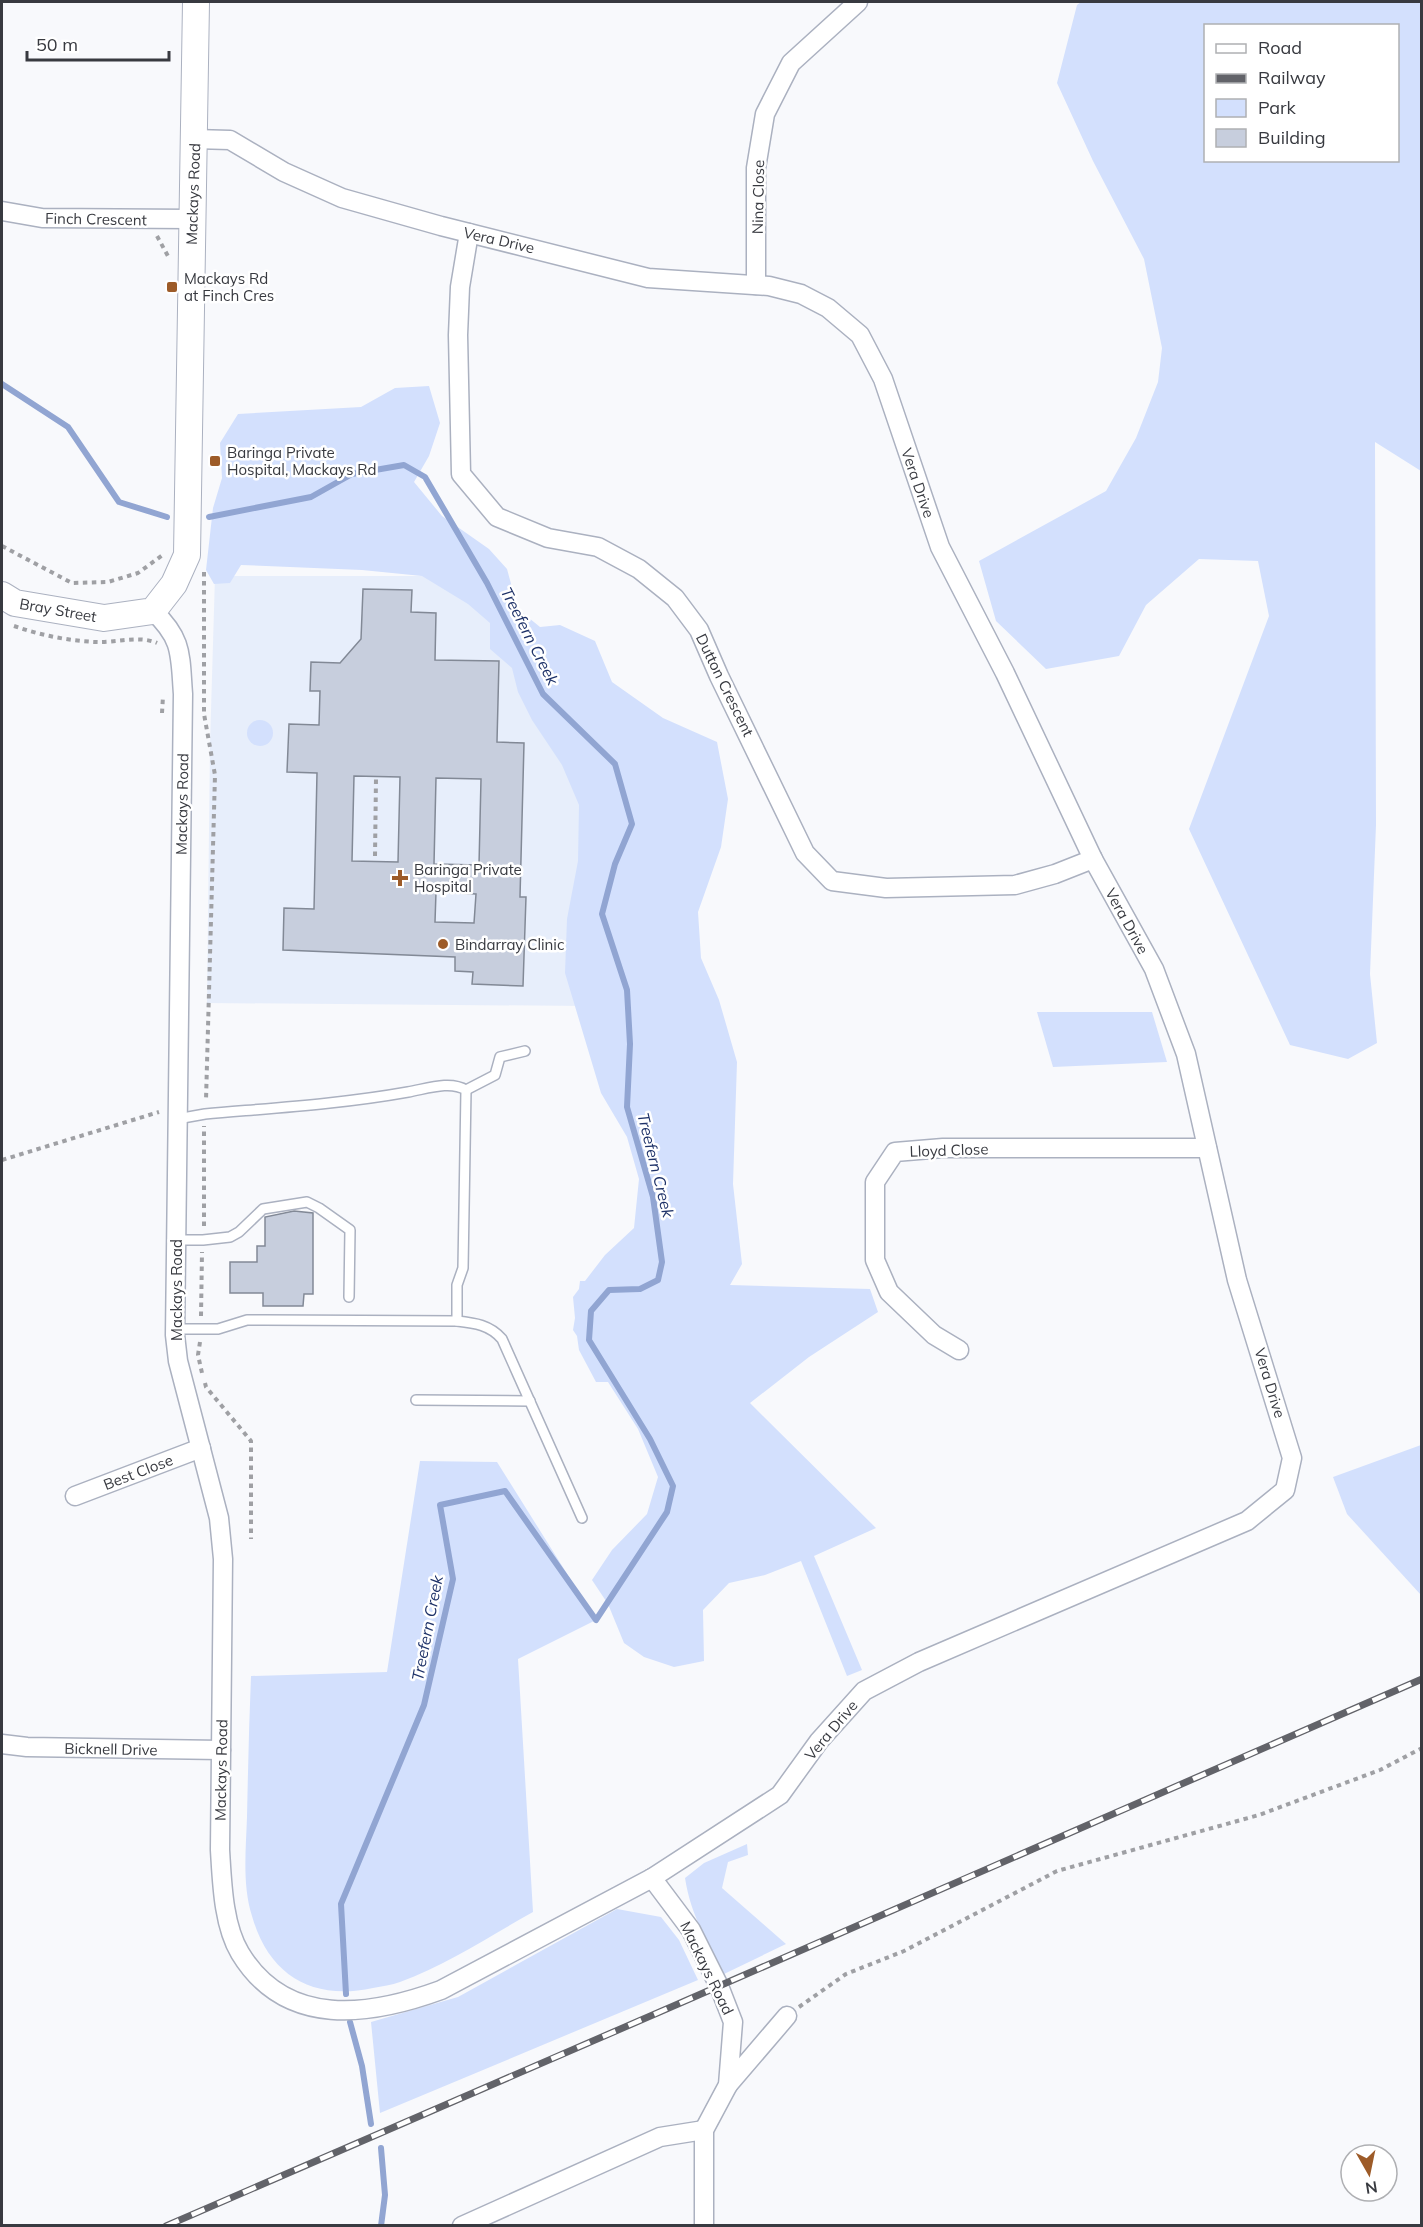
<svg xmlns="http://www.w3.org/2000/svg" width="1423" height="2227" viewBox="0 0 1423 2227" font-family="Mulish,sans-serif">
  <rect width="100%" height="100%" fill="#f8f9fc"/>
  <path fill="#e7eefb" d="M 215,576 L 486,576 L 594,753 L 588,1006 L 207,1003 L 210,744 Z"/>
  <g fill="#d3e0fd" fill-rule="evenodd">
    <path d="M 1081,2 L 1421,2 L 1421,471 L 1375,442 L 1376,825 L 1370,974 L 1377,1043 L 1348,1059 L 1290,1045 L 1189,829 L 1269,616 L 1258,561 L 1199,559 L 1146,605 L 1119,656 L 1046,669 L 996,621 L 979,561 L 1106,491 L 1136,438 L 1158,382 L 1162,348 L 1144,259 L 1093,161 L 1057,83 L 1077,5 ZM 1206,26 L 1398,26 L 1398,160 L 1206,160 Z"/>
    <path d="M 429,386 L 440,423 L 429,456 L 414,482 L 442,516 L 489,549 L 507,569 L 518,609 L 540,627 L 560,625 L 595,641 L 612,682 L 663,718 L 717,742 L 728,799 L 721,847 L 698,912 L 701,958 L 719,1000 L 737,1062 L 733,1184 L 742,1264 L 730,1285 L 870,1289 L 878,1312 L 809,1357 L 750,1403 L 876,1528 L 814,1556 L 862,1670 L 847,1676 L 801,1561 L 765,1575 L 729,1583 L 703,1610 L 704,1661 L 674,1667 L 644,1657 L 624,1643 L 608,1604 L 592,1580 L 612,1550 L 647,1514 L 658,1477 L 638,1429 L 608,1382 L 596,1382 L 579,1350 L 577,1336 L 573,1330 L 575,1318 L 573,1297 L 579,1289 L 580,1281 L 585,1281 L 605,1255 L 634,1228 L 639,1179 L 627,1137 L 601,1093 L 565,973 L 567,919 L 578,861 L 579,805 L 562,765 L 532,720 L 518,692 L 512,668 L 490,649 L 490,623 L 468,604 L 422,576 L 362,570 L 241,565 L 230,583 L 214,584 L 206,570 L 213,508 L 222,478 L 220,443 L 238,414 L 361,407 L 395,388 Z"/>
    <circle cx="260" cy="733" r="13"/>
    <path d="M 1037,1012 L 1152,1012 L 1167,1062 L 1053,1067 Z"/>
    <path d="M 1421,1445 L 1422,1445 L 1421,1595 L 1347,1514 L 1333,1477 Z"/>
    <path d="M 420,1461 L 497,1462 L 596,1620 L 518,1659 L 533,1912 C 490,1936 446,1965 400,1982 C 392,1985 382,1986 373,1988 C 313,2001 269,1976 252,1916 C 242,1884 246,1849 247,1817 C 248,1770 249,1723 251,1676 L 387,1672 Z"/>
    <path d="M 747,1844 L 748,1855 L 728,1862 L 722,1888 L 786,1944 L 724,1974 C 707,1941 691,1916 685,1878 L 704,1863 Z"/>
    <path d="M 617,1909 L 661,1917 L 679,1940 L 698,1980 L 380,2113 L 371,2022 L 458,1997 Z"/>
  </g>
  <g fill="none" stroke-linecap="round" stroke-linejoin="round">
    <g stroke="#91a5d2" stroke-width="6">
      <path d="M 2,384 L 68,427 L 119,502 L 167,517"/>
      <path d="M 209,517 L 311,497 L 352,474 L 404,465 L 425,477 L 487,583 L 543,694 L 615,764 L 632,824 L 615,864 L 602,914 L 627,990 L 630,1044 L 627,1107 L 653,1197 L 662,1262 L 658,1280 L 640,1289 L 609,1290 L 591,1311 L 589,1340 L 650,1439 L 673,1486 L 667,1512 L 596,1620 L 505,1491 L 440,1505 L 453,1579 L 424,1705 L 341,1904 L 346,1994"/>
      <path d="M 350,2022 L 362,2066 L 371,2124"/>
      <path d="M 381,2148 L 385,2195 L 381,2226"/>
    </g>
  </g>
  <g fill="#c7cedd" stroke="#828996" stroke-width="1.5" fill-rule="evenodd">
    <path d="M 363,589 L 412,590 L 411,612 L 436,613 L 435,660 L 499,661 L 497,742 L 524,743 L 520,897 L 526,897 L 523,986 L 472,984 L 473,972 L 455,971 L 455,957 L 283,950 L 284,908 L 314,909 L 317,773 L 287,772 L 289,724 L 319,725 L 320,691 L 310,691 L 311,662 L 340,663 L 361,639 ZM 354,776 L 400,777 L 398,862 L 352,861 ZM 436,778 L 481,779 L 479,865 L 434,864 ZM 436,892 L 476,894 L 474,923 L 435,922 Z"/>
    <path d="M 294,1211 L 313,1213 L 313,1294 L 304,1294 L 303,1306 L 263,1306 L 263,1293 L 230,1293 L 230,1262 L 257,1262 L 257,1246 L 265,1246 L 265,1217 Z"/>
  </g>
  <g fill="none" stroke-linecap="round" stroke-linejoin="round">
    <g stroke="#abb1c0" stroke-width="12">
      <g id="lane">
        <path d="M 466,1090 L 495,1075 L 500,1057 L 525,1051"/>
        <path d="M 177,1119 L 205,1114 C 273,1108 341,1104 408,1092 C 426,1089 450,1080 466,1090 L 463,1268 L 457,1285 L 457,1321"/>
        <path d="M 176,1240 L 203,1240 L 230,1237 L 239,1232 L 263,1209 L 307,1202 L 319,1208 L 350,1230 L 349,1297"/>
        <path d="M 175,1329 L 218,1329 L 247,1320 L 264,1320 L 457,1321 C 475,1323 490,1325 502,1339 L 582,1518"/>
        <path d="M 416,1400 L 530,1401"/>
      </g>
    </g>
    <g stroke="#abb1c0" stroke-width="21">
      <g id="street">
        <path d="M 2,211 L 42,218 L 192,219"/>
        <path d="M 469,233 L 460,287 L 458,335 L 461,474 L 497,517 L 548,538 L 598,547 L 639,569 L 675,598 L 699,630 L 719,676 L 805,853 L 832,881 L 886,888 L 1015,885 L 1055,874 L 1093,859"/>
        <path d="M 756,285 L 756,168 L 765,114 L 791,63 L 858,2"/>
        <path d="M 153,611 C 183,639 180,655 183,694 L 175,1335 L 178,1361 L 219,1518 L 223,1559 L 220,1850 C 222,1881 223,1925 240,1953 C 286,2029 370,2016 441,1990 L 652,1878 L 780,1795 L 819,1741 L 864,1691 L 919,1662 L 1247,1521 L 1285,1490 L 1292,1458 L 1237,1280 L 1186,1054 L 1154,969 L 1093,859 L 1005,673 L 940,547 L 883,379 L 860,335 L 828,308 L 801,294 L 769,286 L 648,278 L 441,226 L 342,198 L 284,172 L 230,140 L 194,139"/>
        <path d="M 959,1350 L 934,1335 L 889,1292 L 875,1260 L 875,1182 L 895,1152 L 943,1148 L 1207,1148"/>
        <path d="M 75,1496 L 201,1448"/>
        <path d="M 2,1744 L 27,1747 L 221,1750"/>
        <path d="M 652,1878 L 691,1930 L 719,1986 L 733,2022 L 728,2085 L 704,2130 L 704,2226"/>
        <path d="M 728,2085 L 787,2016"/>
        <path d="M 462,2226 L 660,2137 L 704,2130"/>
      </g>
    </g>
    <g stroke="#abb1c0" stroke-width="28">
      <path id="secondary" d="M 2,595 L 15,603 L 104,618 L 153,611 L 174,584 L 187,555 L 196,2"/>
    </g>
    <g stroke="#9fa0a4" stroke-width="4" stroke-dasharray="4.5 4.5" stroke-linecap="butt">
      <path d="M 157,236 L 169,258"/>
      <path d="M 2,546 L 72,583 L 108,582 L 138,573 L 164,554"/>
      <path d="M 204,572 L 204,714 L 215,775 L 206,1100"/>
      <path d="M 14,626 C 40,635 69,641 96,642 C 115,643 139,635 157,643"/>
      <path d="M 162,713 L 163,696"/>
      <path d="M 375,856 L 376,778"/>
      <path d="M 2,1160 L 159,1112"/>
      <path d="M 204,1226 L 204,1126"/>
      <path d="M 201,1316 L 202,1252"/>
      <path d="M 200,1342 L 198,1355 L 202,1373"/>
      <path d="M 205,1383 L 206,1387 L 251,1441 L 251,1539"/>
      <path d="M 799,2007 L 846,1974 L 904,1951 L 1057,1871 L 1259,1815 L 1380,1770 L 1422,1748"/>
    </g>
    <use href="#lane" stroke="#fff" stroke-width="9"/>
    <use href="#street" stroke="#fff" stroke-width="18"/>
    <use href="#secondary" stroke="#fff" stroke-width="26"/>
    <g stroke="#626369" stroke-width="7">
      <path id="rail" d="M 166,2226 L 678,2004 L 1422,1679"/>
    </g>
    <use href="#rail" stroke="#fff" stroke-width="4.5" stroke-dasharray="14" stroke-linecap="butt"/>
  </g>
  <g fill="#9d5b28" stroke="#fff" stroke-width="2">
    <rect x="166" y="281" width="12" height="12" rx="3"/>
    <rect x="209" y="455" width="12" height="12" rx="3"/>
    <path d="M397 869h6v6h6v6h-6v6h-6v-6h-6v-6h6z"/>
    <circle cx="443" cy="944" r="6"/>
  </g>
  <g text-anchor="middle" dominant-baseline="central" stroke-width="5" stroke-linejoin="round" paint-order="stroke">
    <g font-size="15" fill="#383a40" stroke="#fff">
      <text transform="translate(193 194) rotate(-88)">Mackays Road</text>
      <text transform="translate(758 197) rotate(-89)">Nina Close</text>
      <text transform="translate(96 219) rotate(1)">Finch Crescent</text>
      <text transform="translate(499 240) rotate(13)">Vera Drive</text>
      <text transform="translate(918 483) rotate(71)">Vera Drive</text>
      <text transform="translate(58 610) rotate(10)">Bray Street</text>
      <text transform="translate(725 685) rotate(64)">Dutton Crescent</text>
      <text transform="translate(182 804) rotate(-89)">Mackays Road</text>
      <text transform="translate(1127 921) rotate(61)">Vera Drive</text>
      <text transform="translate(949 1150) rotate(-2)">Lloyd Close</text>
      <text transform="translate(176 1290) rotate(-90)">Mackays Road</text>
      <text transform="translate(1270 1383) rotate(73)">Vera Drive</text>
      <text transform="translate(138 1472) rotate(-21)">Best Close</text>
      <text transform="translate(831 1730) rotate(-50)">Vera Drive</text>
      <text transform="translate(111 1749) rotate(1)">Bicknell Drive</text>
      <text transform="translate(221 1770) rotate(-89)">Mackays Road</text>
      <text transform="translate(707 1968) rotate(64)">Mackays Road</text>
    </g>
    <g font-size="15" fill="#383a40" stroke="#fff" text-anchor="start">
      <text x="184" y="278">Mackays Rd<tspan x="184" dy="17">at Finch Cres</tspan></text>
      <text x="227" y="452">Baringa Private<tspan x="227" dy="17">Hospital, Mackays Rd</tspan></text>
      <text x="414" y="869">Baringa Private<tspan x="414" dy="17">Hospital</tspan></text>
      <text x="455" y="944">Bindarray Clinic</text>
    </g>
    <g font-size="16" font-style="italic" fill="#1d3168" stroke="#fff">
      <text transform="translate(530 636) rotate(63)">Treefern Creek</text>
      <text transform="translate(656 1165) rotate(76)">Treefern Creek</text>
      <text transform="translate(427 1628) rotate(-79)">Treefern Creek</text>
    </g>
  </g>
  <rect width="1423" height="2227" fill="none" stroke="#383a40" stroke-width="6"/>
  <rect x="1204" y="24" width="195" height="138" fill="#ffffff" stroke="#afb0b3" stroke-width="1.5"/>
  <rect x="1216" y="44" width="30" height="9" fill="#ffffff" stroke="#afb0b3" stroke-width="1.5"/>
  <text x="1258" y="54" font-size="18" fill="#383a40">Road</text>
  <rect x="1216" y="74" width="30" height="9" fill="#626369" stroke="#afb0b3" stroke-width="1.5"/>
  <text x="1258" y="84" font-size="18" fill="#383a40">Railway</text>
  <rect x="1216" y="99" width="30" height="18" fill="#d3e0fd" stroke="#afb0b3" stroke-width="1.5"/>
  <text x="1258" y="114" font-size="18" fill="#383a40">Park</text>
  <rect x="1216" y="129" width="30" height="18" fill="#c7cedd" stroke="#afb0b3" stroke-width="1.5"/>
  <text x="1258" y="144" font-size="18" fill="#383a40">Building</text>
  <g transform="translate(1369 2173) rotate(171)"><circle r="28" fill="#ffffff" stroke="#afb0b3" stroke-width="1.5"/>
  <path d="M0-4.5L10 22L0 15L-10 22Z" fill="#9d5b28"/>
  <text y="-9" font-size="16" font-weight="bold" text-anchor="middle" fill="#383a40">N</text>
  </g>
  <path d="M27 51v9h142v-9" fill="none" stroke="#383a40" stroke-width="3"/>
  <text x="36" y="51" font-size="18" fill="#383a40" stroke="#ffffff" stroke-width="4.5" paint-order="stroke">50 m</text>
</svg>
